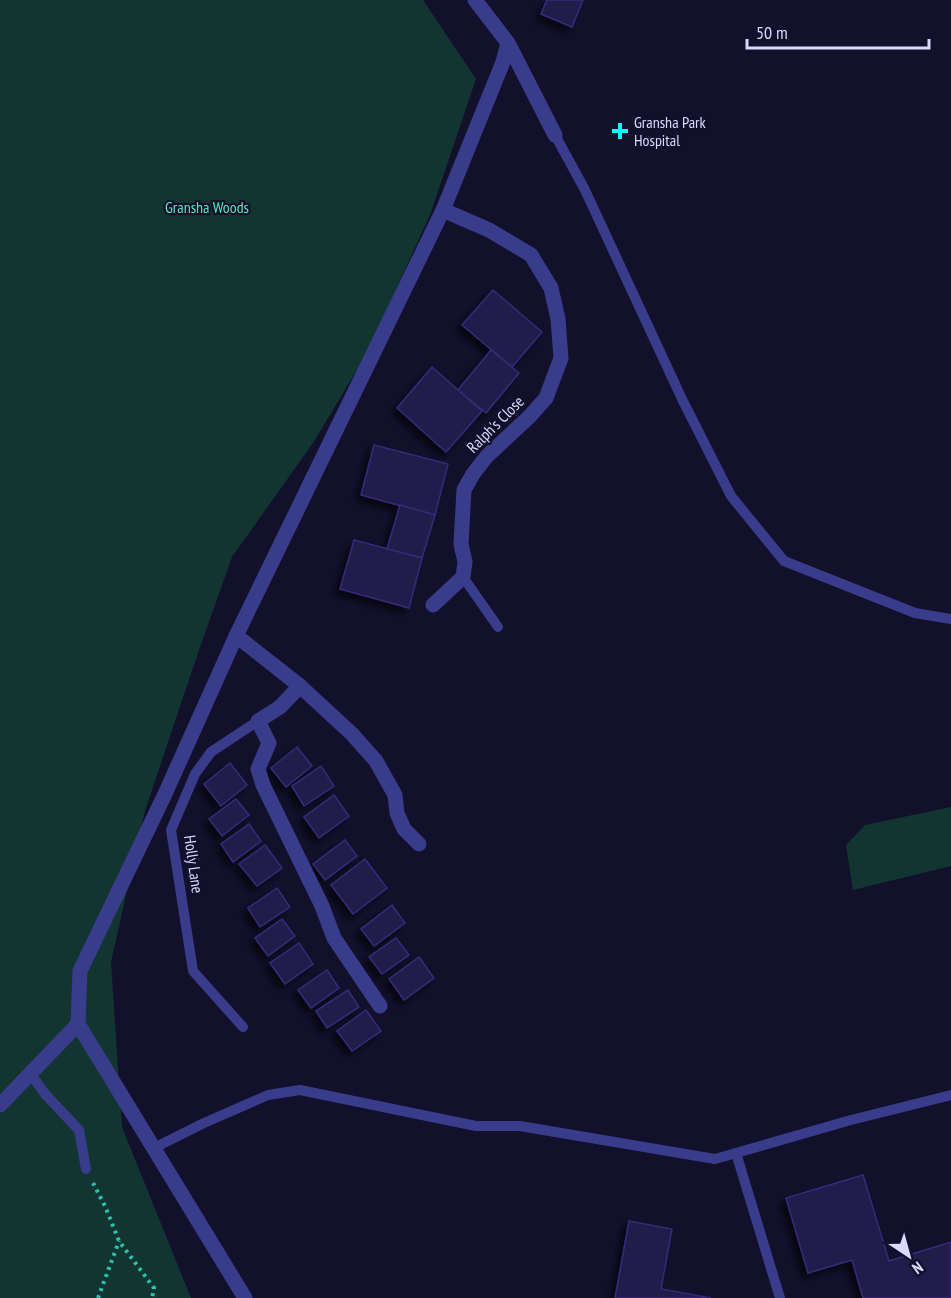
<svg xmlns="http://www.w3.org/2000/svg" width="951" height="1298" viewBox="0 0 951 1298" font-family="'PT Sans Narrow',sans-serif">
  <defs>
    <filter id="shadow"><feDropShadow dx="-5.5" dy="5.5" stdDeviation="3" flood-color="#0009"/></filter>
  </defs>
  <rect width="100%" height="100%" fill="#12102b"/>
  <g fill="#123531">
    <path d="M 0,0 L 423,0 L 476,79 L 430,215 L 366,355 L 313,443 L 232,557 L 198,653 L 145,811 L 111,962 L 122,1127 L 191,1298 L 0,1298 Z"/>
    <path d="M 951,807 L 951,866 L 853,890 L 846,845 L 865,825 Z"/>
  </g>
  <g fill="#211b4c" stroke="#362c79" stroke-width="1.5" filter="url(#shadow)">
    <path d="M 547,0 L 583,0 L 572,27 L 541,14 Z"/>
    <path d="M 493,290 L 542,332 L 512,367 L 462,325 Z"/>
    <path d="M 491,350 L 519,373 L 486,413 L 458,390 Z"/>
    <path d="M 432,367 L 482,411 L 446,452 L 397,408 Z"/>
    <path d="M 374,445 L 448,464 L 435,515 L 361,495 Z"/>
    <path d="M 400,505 L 435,515 L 422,558 L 387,549 Z"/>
    <path d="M 354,540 L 422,558 L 409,608 L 340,589 Z"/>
    <path d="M 297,747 L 312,766 L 286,787 L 271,768 Z"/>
    <path d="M 230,763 L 247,785 L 221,806 L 204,784 Z"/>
    <path d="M 321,766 L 334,786 L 304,806 L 292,786 Z"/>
    <path d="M 334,795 L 349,816 L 319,838 L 304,817 Z"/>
    <path d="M 236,799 L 249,815 L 222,836 L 209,819 Z"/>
    <path d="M 249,824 L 261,841 L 233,862 L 221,844 Z"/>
    <path d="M 345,840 L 357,856 L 325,880 L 313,864 Z"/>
    <path d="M 265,845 L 282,868 L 257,886 L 239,864 Z"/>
    <path d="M 365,859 L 387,888 L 353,914 L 331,885 Z"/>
    <path d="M 277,888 L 290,907 L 260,927 L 248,908 Z"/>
    <path d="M 392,905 L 405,923 L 374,946 L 361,929 Z"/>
    <path d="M 282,919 L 295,936 L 268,956 L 255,938 Z"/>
    <path d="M 396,938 L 409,955 L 382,974 L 369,957 Z"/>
    <path d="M 299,943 L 313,964 L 285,984 L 270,963 Z"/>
    <path d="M 419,957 L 434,978 L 404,1000 L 389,979 Z"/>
    <path d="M 327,970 L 339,988 L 311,1008 L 298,990 Z"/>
    <path d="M 348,990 L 359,1007 L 327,1028 L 316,1011 Z"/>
    <path d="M 366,1010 L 381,1031 L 352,1051 L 337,1031 Z"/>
    <path d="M 863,1175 L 889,1261 L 951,1242 L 951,1298 L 863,1298 L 852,1260 L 808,1273 L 786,1198 Z"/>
    <path d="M 629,1221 L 672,1229 L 661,1289 L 711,1298 L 615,1298 Z"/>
  </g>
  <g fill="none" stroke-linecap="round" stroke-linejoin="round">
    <g stroke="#2cc1ac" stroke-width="4" stroke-dasharray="3 4.5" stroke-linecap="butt">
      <path d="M 93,1183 L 105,1206 L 119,1241 L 154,1288 L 152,1298"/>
      <path d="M 98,1298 L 119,1241"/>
    </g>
    <g stroke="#393c8b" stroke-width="10">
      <path d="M 555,135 L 585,190 L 682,399 L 731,496 L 784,561 L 915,613 L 951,619"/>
      <path d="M 463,577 L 498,627"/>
      <path d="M 243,1027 L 193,971 L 171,830 L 195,774 L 211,752 L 258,721"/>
      <path d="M 30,1073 L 45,1094 L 79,1130 L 86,1169"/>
      <path d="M 154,1148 L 204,1123 L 268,1095 L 300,1090 L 476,1126 L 520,1126 L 715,1159 L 851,1120 L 951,1095"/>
      <path d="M 736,1153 L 780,1298"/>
    </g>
    <g stroke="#393c8b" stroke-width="15">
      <path d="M 475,0 L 508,43 L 555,135"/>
      <path d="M 433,605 L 463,577 L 465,562 L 461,544 L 464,490 L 473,474 L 487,456 L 529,417 L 546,398 L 561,358 L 558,319 L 551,288 L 531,255 L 489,230 L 443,210"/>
      <path d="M 236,636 L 243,641 L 300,686 L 352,734 L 376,761 L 395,795 L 397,813 L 404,829 L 419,844"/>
      <path d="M 300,686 L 280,707 L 258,721 L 269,743 L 258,769 L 263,785 L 322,906 L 334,938 L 380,1006"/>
      <path d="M 0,1105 L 78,1024"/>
      <path d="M 245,1298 L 78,1024 L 80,971 L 165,794 L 236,636 L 443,210 L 503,62 L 508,43"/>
    </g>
  </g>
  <path fill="#05f9ff" stroke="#12102b" stroke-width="2" d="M617 122h6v6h6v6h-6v6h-6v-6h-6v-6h6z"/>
  <g text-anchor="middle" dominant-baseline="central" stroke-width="4.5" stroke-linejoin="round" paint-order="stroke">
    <g font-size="16" fill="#dbd9ff" stroke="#12102b" text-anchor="start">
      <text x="634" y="122">Gransha Park<tspan x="634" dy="18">Hospital</tspan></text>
    </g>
    <g font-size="16" fill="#60e5b9" stroke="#12102b">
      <text x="207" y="207">Gransha Woods</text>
    </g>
    <g font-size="16" fill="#dbd9ff" stroke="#12102b">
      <text transform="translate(495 424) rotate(-45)">Ralph's Close</text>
      <text transform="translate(194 864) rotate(82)">Holly Lane</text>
    </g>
  </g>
  <g transform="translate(909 1256) rotate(144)" stroke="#12102b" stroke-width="4.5" paint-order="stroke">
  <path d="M0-4.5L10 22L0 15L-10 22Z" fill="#dbd9ff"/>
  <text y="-9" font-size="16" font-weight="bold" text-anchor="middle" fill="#dbd9ff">N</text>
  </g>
  <path d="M747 39v9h182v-9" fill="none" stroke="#dbd9ff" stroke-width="3"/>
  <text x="756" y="39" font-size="18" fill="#dbd9ff" stroke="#12102b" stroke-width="4.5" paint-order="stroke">50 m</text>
</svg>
